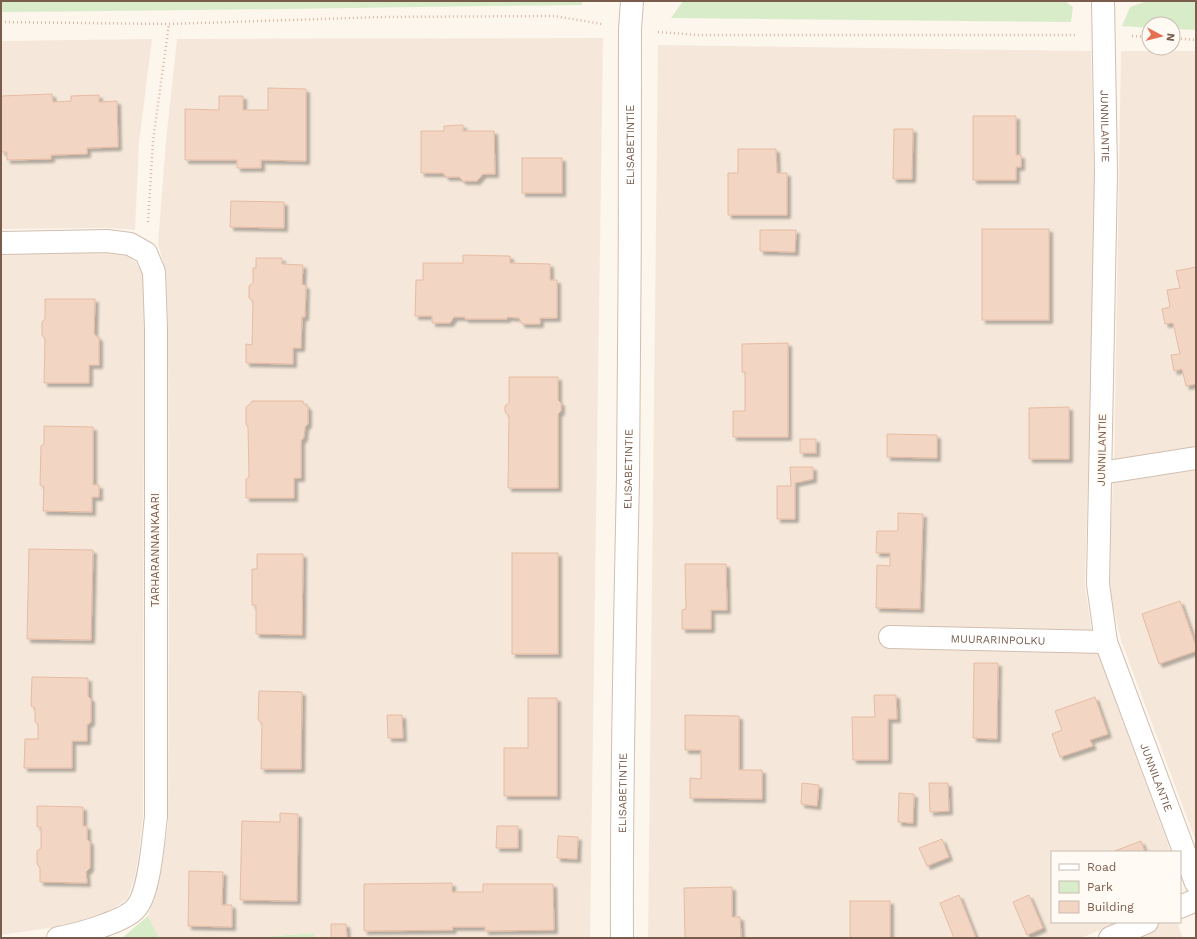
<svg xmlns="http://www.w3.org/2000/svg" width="1197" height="939" viewBox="0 0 1197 939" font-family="'Work Sans',sans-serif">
  <defs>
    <filter id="shadow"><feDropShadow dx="3.5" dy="3.5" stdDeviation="1" flood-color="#0004"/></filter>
  </defs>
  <rect width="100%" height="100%" fill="#fdf6ec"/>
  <g fill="#f5e8da">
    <path d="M 603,38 L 590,938 L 314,938 L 313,933 L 252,938 L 159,938 L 148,916 L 159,880 L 168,825 L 169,603 L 168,329 L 166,272 L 158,244 L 166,141 L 177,39 Z"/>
    <path d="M 152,39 L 139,143 L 135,230 L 107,228 L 1,229 L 1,41 Z"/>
    <path d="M 658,45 L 1091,51 L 1095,223 L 1085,585 L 1092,634 L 1096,649 L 1171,852 L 1052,852 L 1052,922 L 1119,922 L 1081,938 L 648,938 Z"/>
    <path d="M 1121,51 L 1196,51 L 1196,447 L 1114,460 Z"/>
    <path d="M 110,252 L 126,254 L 136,263 L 144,277 L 143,816 L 139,852 L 135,876 L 127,899 L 111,910 L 76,924 L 1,935 L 1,253 Z"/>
    <path d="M 1196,470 L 1196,842 L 1121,640 L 1108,586 L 1113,483 Z"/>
    <path d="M 1155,922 L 1177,922 L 1183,938 L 1120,938 Z"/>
  </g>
  <g fill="#d8ecc9">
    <path d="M 1,1 L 582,1 L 582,5 C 388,7 195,11 1,12 Z"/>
    <path d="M 683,1 L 1065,1 L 1073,7 L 1071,22 L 671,18 Z"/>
    <path d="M 1147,1 L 1196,1 L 1196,30 L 1173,29 L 1173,24 L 1149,24 L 1149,28 L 1122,26 L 1130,7 Z"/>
    <path d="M 148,916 L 159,938 L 122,938 Z"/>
    <path d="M 314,933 L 314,938 L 252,938 Z"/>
  </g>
  <g fill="#f3d5c3" stroke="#e6bba3" filter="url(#shadow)">
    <path d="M 268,88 L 306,89 L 306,161 L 261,160 L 261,168 L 237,168 L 237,160 L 185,160 L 185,109 L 219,110 L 219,96 L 243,96 L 243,110 L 268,110 Z"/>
    <path d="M 52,94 L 53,102 L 71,101 L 71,96 L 99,95 L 99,102 L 117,101 L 118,147 L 87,148 L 87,154 L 51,155 L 51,159 L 7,160 L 7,152 L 2,152 L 1,148 L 1,96 Z"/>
    <path d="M 973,116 L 1016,116 L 1016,155 L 1021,155 L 1021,167 L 1016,167 L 1016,180 L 973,180 Z"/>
    <path d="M 463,125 L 463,131 L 494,131 L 495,174 L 483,174 L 477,181 L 463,181 L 459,177 L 446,177 L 443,173 L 421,173 L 421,131 L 444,131 L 444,126 Z"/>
    <path d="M 894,129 L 913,129 L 912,179 L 893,179 Z"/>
    <path d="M 738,149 L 776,149 L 777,173 L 787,173 L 787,215 L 728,215 L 728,173 L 738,173 Z"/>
    <rect x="522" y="158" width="40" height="35"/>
    <path d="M 231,201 L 284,202 L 284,228 L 230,227 Z"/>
    <rect x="982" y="229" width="67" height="91"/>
    <path d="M 760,230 L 796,230 L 795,252 L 760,251 Z"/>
    <path d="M 463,255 L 510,256 L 510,263 L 550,264 L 550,280 L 557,280 L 557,318 L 540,318 L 540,324 L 522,324 L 519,318 L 507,317 L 507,319 L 465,319 L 465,317 L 454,317 L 450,323 L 432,323 L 432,316 L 415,316 L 416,280 L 423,280 L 423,263 L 463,263 Z"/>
    <path d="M 256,258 L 282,258 L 282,264 L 303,265 L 302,284 L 306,286 L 305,317 L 302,317 L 301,348 L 293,348 L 293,364 L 246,363 L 246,344 L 252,345 L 253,301 L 249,298 L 249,286 L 253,283 L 253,268 L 256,268 Z"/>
    <path d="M 1196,267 L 1196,384 L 1186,386 L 1182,369 L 1174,371 L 1171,355 L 1180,354 L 1173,323 L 1165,324 L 1162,309 L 1170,307 L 1167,290 L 1180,288 L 1176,271 Z"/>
    <path d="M 45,299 L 95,299 L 94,334 L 99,338 L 99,365 L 89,365 L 89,383 L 44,383 L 45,339 L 42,335 L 42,322 L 45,319 Z"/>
    <path d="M 788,343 L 788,437 L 733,437 L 733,411 L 745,411 L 745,372 L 742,372 L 742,344 Z"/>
    <path d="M 509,377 L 558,377 L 558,400 L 561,403 L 561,411 L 558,414 L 558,488 L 508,488 L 509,416 L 505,412 L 505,406 L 509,403 Z"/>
    <path d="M 252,401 L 303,401 L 303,403 L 308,407 L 308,424 L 305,427 L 304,437 L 301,441 L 301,478 L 294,478 L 294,498 L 246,498 L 246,479 L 249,477 L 248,427 L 246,424 L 246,407 L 251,403 Z"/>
    <path d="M 1069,407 L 1069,459 L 1029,459 L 1029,408 Z"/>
    <path d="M 44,426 L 93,427 L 93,485 L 99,485 L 99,497 L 92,497 L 92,512 L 43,511 L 44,487 L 40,485 L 41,446 L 44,444 Z"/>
    <path d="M 887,434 L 937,435 L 937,458 L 887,457 Z"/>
    <rect x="800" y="439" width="16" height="14"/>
    <path d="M 790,467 L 813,467 L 813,479 L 795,483 L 795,519 L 777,519 L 777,486 L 791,486 Z"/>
    <path d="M 898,513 L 923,514 L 920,609 L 876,608 L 877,565 L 890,566 L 890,553 L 876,553 L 877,531 L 898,531 Z"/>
    <path d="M 29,549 L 93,550 L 91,640 L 27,639 Z"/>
    <rect x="512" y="553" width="46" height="101"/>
    <path d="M 257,554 L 303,554 L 302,635 L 256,634 L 256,605 L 252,605 L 252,569 L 257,569 Z"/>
    <path d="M 685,564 L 726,564 L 727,610 L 711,610 L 711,629 L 682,629 L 682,610 L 686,609 Z"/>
    <path d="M 1180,601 L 1196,646 L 1196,651 L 1159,664 L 1142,614 Z"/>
    <path d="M 974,663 L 998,663 L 997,739 L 973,738 Z"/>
    <path d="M 32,677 L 88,678 L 88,696 L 91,699 L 91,722 L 87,725 L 87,741 L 72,741 L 72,768 L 24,768 L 25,739 L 38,739 L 38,724 L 35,722 L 35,708 L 31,706 Z"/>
    <path d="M 259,691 L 302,692 L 301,769 L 261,769 L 262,723 L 258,720 Z"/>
    <path d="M 874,695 L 896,695 L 897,719 L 888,719 L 888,760 L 853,760 L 852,717 L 875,717 Z"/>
    <path d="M 1095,697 L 1108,734 L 1090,740 L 1093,746 L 1060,757 L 1052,734 L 1062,730 L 1055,711 Z"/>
    <path d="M 528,698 L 557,698 L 557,796 L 504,796 L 504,748 L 528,748 Z"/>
    <path d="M 387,715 L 402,715 L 403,738 L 388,738 Z"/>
    <path d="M 685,715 L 739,716 L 739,770 L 762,770 L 762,799 L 690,798 L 690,778 L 701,779 L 701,750 L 685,750 Z"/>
    <path d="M 802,783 L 819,785 L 817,806 L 801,804 Z"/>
    <path d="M 929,783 L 948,783 L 949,811 L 930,812 Z"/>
    <path d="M 899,793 L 914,794 L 913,823 L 898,822 Z"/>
    <path d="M 37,806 L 83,807 L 83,826 L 87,826 L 87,839 L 90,842 L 90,868 L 86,872 L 87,883 L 40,882 L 40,868 L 37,864 L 37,851 L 41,848 L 41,827 L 37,827 Z"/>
    <path d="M 280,813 L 298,814 L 297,901 L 240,900 L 242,821 L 280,822 Z"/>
    <path d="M 497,826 L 518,826 L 518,848 L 496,848 Z"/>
    <path d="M 558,836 L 578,837 L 577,859 L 557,858 Z"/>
    <path d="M 942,839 L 949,857 L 927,866 L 919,848 Z"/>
    <path d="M 1141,841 L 1145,852 L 1112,852 Z"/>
    <path d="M 189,871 L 223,872 L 222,905 L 232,905 L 232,927 L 188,926 Z"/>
    <path d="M 452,883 L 452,892 L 483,892 L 483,884 L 553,884 L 554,930 L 485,931 L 485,927 L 452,927 L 453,930 L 364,931 L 364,884 Z"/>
    <path d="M 732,887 L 732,917 L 740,917 L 741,938 L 685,938 L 684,888 Z"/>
    <path d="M 959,895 L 976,938 L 954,938 L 940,903 Z"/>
    <path d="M 1029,895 L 1043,928 L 1027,935 L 1013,902 Z"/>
    <rect x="850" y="901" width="40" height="37"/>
    <path d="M 331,924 L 346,924 L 347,938 L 331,938 Z"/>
  </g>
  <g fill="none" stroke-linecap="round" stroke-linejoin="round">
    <g stroke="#d1beb0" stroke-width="24">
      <g id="street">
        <path id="s1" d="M 1103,1 L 1106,172 L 1098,584 L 1106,642 L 1196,883"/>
        <path d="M 1,243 L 107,241 L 130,244 L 146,253 L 154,272 L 156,328 L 156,817 C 153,839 150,894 135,909 C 123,922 76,935 58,938"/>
        <path d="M 1101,473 L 1196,458"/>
        <path id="s2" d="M 890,637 L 1106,642"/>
        <path d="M 1180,907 L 1196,900"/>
        <path id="s3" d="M 622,938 C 621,784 625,631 628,477 C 630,328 630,178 630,29 L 632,1"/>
        <path d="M 1110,938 L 1147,922"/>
      </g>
    </g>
    <g stroke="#d9b8a5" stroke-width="2.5" stroke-dasharray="1 3" stroke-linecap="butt">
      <path d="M 1,22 L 169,24 L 383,17 L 554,16 L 602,24"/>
      <path d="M 658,32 L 698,35 L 1077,35"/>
      <path d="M 1132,36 L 1149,37"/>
      <path d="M 1173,38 L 1196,40"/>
      <path d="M 148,222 L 153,141 L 169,24"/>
    </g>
    <use href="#street" stroke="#fff" stroke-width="22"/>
  </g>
  <g text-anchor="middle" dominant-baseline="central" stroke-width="4" stroke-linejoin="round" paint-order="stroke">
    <g font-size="11" fill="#7a5c4d" stroke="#fffaf3">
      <text stroke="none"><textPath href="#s1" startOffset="125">JUNNILANTIE</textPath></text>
      <text stroke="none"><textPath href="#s3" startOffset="793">ELISABETINTIE</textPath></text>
      <text transform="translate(1102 450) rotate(-89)">JUNNILANTIE</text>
      <text stroke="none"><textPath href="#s3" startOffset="469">ELISABETINTIE</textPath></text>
      <text transform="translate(155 550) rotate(-90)">TARHARANNANKAARI</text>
      <text stroke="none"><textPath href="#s2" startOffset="108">MUURARINPOLKU</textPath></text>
      <text stroke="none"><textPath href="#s1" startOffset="786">JUNNILANTIE</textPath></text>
      <text stroke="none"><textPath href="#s3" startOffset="145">ELISABETINTIE</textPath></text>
    </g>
  </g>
  <rect width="1197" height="939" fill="none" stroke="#7a5c4d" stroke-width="4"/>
  <rect x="1051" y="851" width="130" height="72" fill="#fffaf3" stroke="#cabbb1"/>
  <rect x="1059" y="864" width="20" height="6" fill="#ffffff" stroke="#cabbb1"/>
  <text x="1087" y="871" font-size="12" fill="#7a5c4d">Road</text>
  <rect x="1059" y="881" width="20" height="12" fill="#d8ecc9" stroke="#cabbb1"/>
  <text x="1087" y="891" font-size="12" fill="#7a5c4d">Park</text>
  <rect x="1059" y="901" width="20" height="12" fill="#f3d5c3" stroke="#cabbb1"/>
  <text x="1087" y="911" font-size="12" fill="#7a5c4d">Building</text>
  <g transform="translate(1161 36) rotate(97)"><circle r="19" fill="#fffaf3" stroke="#cabbb1"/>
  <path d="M0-3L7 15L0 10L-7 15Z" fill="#e76f51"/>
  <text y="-6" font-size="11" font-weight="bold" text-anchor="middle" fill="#7a5c4d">N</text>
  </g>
</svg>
